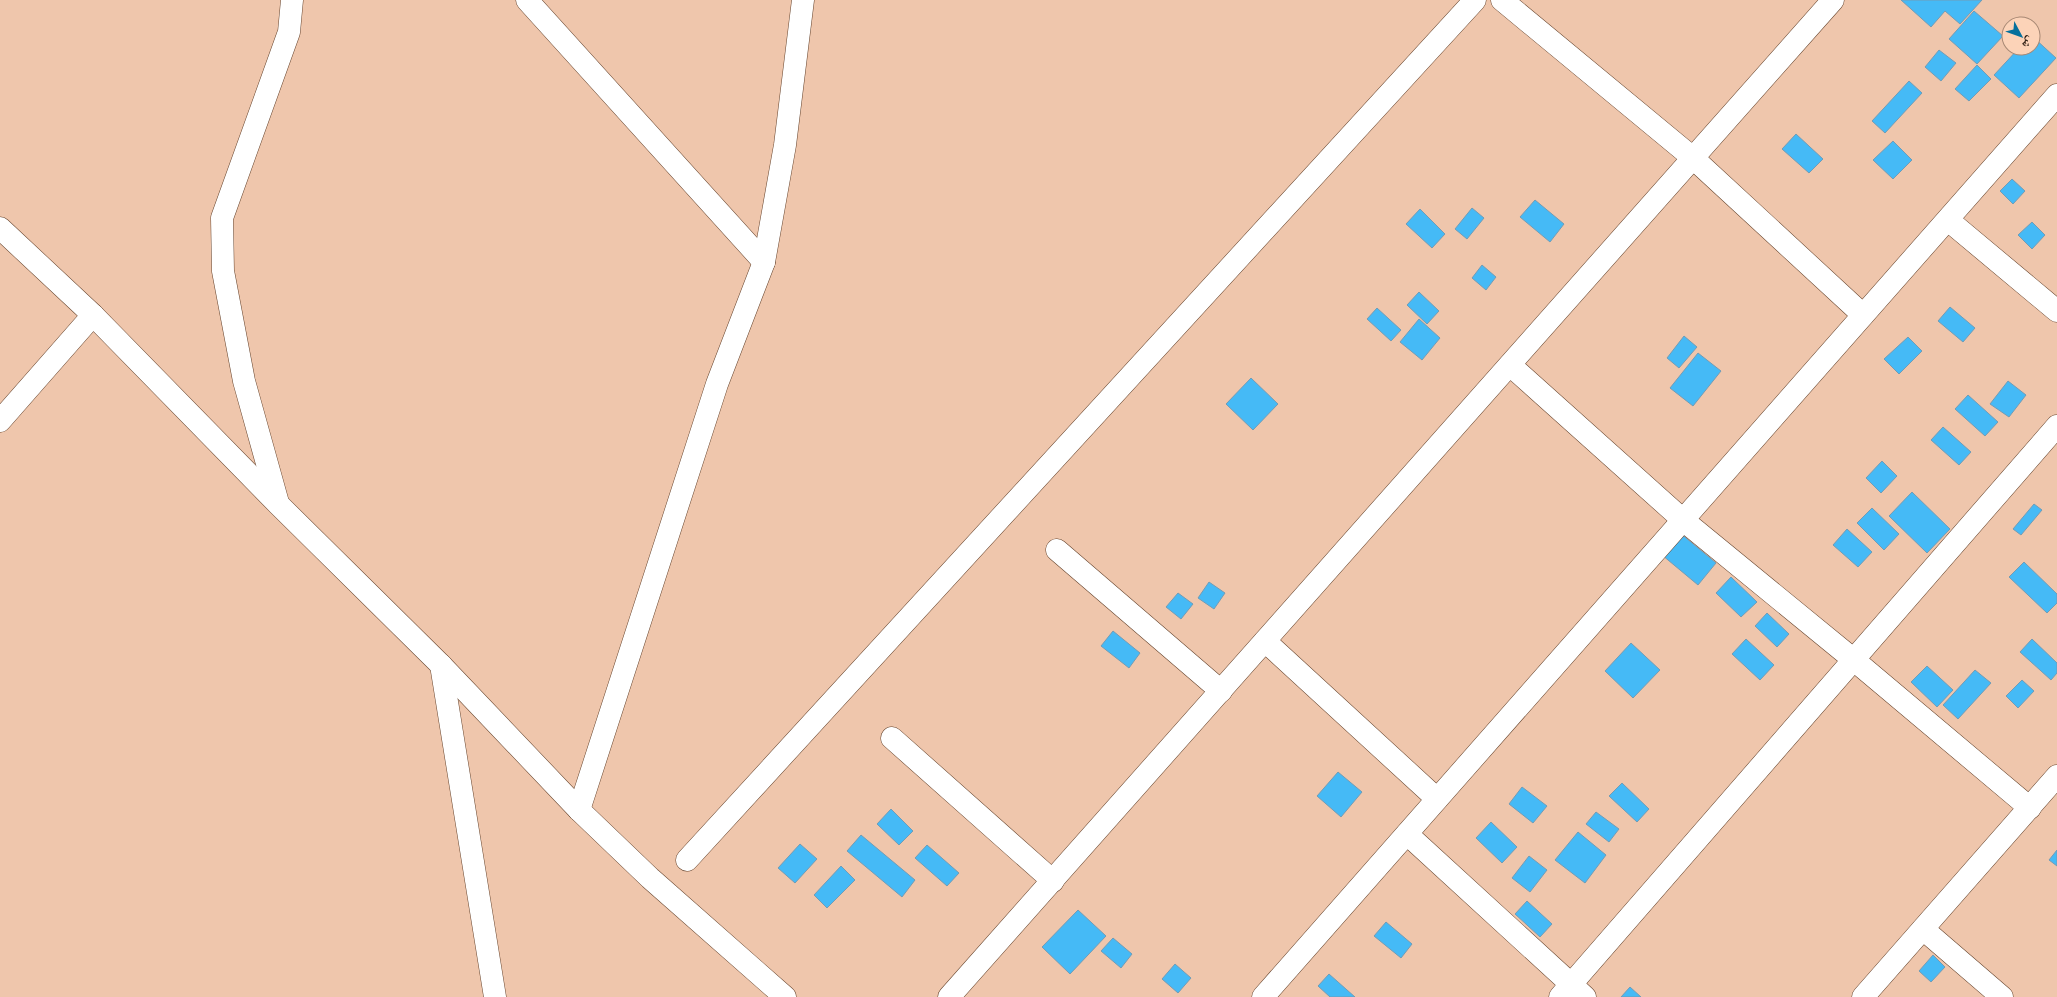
<svg xmlns="http://www.w3.org/2000/svg" width="2057" height="997" viewBox="0 0 2057 997" font-family="'Fira Sans','Noto Naskh Arabic',sans-serif">
  <rect width="100%" height="100%" fill="#efc6ac"/>
  <g fill="#45baf6" stroke="#739cb5">
    <path d="M 1901,0 L 1982,0 L 1960,24 L 1945,11 L 1931,27 Z"/>
    <path d="M 1974,11 L 2003,36 L 1977,64 L 1949,39 Z"/>
    <path d="M 2033,37 L 2056,58 L 2019,98 L 1994,75 L 2019,48 L 2033,48 Z"/>
    <path d="M 1939,50 L 1956,63 L 1941,81 L 1925,67 Z"/>
    <path d="M 1977,65 L 1991,79 L 1969,101 L 1955,89 Z"/>
    <path d="M 1909,81 L 1922,93 L 1885,133 L 1872,121 Z"/>
    <path d="M 1796,134 L 1823,159 L 1809,173 L 1782,149 Z"/>
    <path d="M 1893,141 L 1912,160 L 1893,179 L 1873,160 Z"/>
    <path d="M 2012,179 L 2025,191 L 2013,204 L 2000,191 Z"/>
    <path d="M 1535,200 L 1564,224 L 1550,242 L 1520,217 Z"/>
    <path d="M 1472,208 L 1484,218 L 1467,239 L 1455,229 Z"/>
    <path d="M 1420,209 L 1445,234 L 1432,248 L 1406,224 Z"/>
    <path d="M 2032,222 L 2045,235 L 2032,249 L 2018,235 Z"/>
    <path d="M 1482,265 L 1496,277 L 1486,290 L 1472,278 Z"/>
    <path d="M 1419,292 L 1439,311 L 1427,324 L 1407,305 Z"/>
    <path d="M 1950,307 L 1975,328 L 1963,342 L 1938,321 Z"/>
    <path d="M 1377,308 L 1401,330 L 1391,341 L 1367,319 Z"/>
    <path d="M 1419,319 L 1440,338 L 1422,360 L 1400,342 Z"/>
    <path d="M 1684,336 L 1697,347 L 1679,368 L 1667,358 Z"/>
    <path d="M 1908,337 L 1922,351 L 1899,374 L 1884,359 Z"/>
    <path d="M 1698,353 L 1721,371 L 1693,406 L 1670,388 Z"/>
    <path d="M 1251,378 L 1278,404 L 1253,430 L 1226,404 Z"/>
    <path d="M 2008,381 L 2026,395 L 2009,417 L 1990,404 Z"/>
    <path d="M 1968,395 L 1998,422 L 1985,436 L 1955,409 Z"/>
    <path d="M 1943,427 L 1971,452 L 1959,465 L 1931,440 Z"/>
    <path d="M 1882,461 L 1897,476 L 1881,493 L 1866,478 Z"/>
    <path d="M 1912,492 L 1950,529 L 1927,553 L 1889,516 Z"/>
    <path d="M 2034,504 L 2042,510 L 2021,535 L 2013,529 Z"/>
    <path d="M 1872,508 L 1899,534 L 1884,550 L 1857,523 Z"/>
    <path d="M 1847,529 L 1872,552 L 1858,567 L 1833,545 Z"/>
    <path d="M 1680,533 L 1716,563 L 1698,585 L 1662,555 Z"/>
    <path d="M 2024,562 L 2057,594 L 2057,603 L 2047,613 L 2009,577 Z"/>
    <path d="M 1731,577 L 1757,602 L 1741,617 L 1716,593 Z"/>
    <path d="M 1209,582 L 1225,593 L 1214,609 L 1198,598 Z"/>
    <path d="M 1178,593 L 1193,604 L 1181,619 L 1166,607 Z"/>
    <path d="M 1767,613 L 1789,634 L 1777,647 L 1755,626 Z"/>
    <path d="M 1113,631 L 1140,653 L 1129,668 L 1101,646 Z"/>
    <path d="M 1746,639 L 1774,665 L 1760,680 L 1732,654 Z"/>
    <path d="M 2032,639 L 2057,663 L 2057,673 L 2051,680 L 2020,652 Z"/>
    <path d="M 1631,643 L 1660,670 L 1633,698 L 1605,671 Z"/>
    <path d="M 1927,666 L 1953,690 L 1937,707 L 1911,682 Z"/>
    <path d="M 1975,670 L 1991,683 L 1958,719 L 1943,705 Z"/>
    <path d="M 2022,680 L 2034,691 L 2018,708 L 2006,696 Z"/>
    <path d="M 1338,772 L 1362,792 L 1341,817 L 1317,796 Z"/>
    <path d="M 1622,783 L 1649,809 L 1637,822 L 1609,796 Z"/>
    <path d="M 1522,787 L 1547,806 L 1533,823 L 1509,804 Z"/>
    <path d="M 891,809 L 913,831 L 899,845 L 877,824 Z"/>
    <path d="M 1596,812 L 1619,829 L 1609,842 L 1586,824 Z"/>
    <path d="M 1491,822 L 1517,847 L 1502,863 L 1476,838 Z"/>
    <path d="M 1578,832 L 1606,855 L 1585,883 L 1555,860 Z"/>
    <path d="M 861,835 L 915,880 L 902,897 L 847,851 Z"/>
    <path d="M 800,844 L 817,859 L 795,883 L 778,868 Z"/>
    <path d="M 927,845 L 959,873 L 947,886 L 915,858 Z"/>
    <path d="M 2057,850 L 2057,866 L 2049,860 Z"/>
    <path d="M 1529,856 L 1547,870 L 1530,892 L 1512,878 Z"/>
    <path d="M 841,866 L 855,880 L 827,908 L 814,895 Z"/>
    <path d="M 1527,901 L 1552,924 L 1540,937 L 1515,914 Z"/>
    <path d="M 1078,910 L 1106,936 L 1070,974 L 1042,947 Z"/>
    <path d="M 1386,922 L 1412,944 L 1401,958 L 1374,936 Z"/>
    <path d="M 1113,938 L 1132,954 L 1121,968 L 1101,951 Z"/>
    <path d="M 1933,955 L 1945,967 L 1931,982 L 1919,971 Z"/>
    <path d="M 1175,964 L 1191,978 L 1178,993 L 1162,979 Z"/>
    <path d="M 1329,974 L 1355,997 L 1330,997 L 1318,986 Z"/>
    <path d="M 1630,987 L 1641,997 L 1621,997 Z"/>
  </g>
  <g fill="none" stroke-linecap="round" stroke-linejoin="round">
    <g stroke="#67452e" stroke-width="23">
      <g id="street">
        <path d="M 527,0 L 764,262"/>
        <path d="M 1502,0 L 1693,158 L 1863,315"/>
        <path d="M 1948,220 L 2057,311"/>
        <path d="M 0,228 L 93,315 L 278,504 L 441,665 L 579,810 L 650,878 L 785,997"/>
        <path d="M 1510,365 L 1683,520 L 1854,660 L 2030,808"/>
        <path d="M 0,421 L 93,315"/>
        <path d="M 278,503 L 244,381 L 223,271 L 222,218 L 289,32 L 292,0"/>
        <path d="M 1057,550 L 1221,691"/>
        <path d="M 1265,641 L 1437,799"/>
        <path d="M 441,665 L 495,997"/>
        <path d="M 892,738 L 1053,881"/>
        <path d="M 579,810 L 717,384 L 764,262 L 785,145 L 803,0"/>
        <path d="M 1407,834 L 1585,997"/>
        <path d="M 687,860 L 1475,0"/>
        <path d="M 1923,929 L 2002,997"/>
        <path d="M 949,997 L 1833,0"/>
        <path d="M 1263,997 L 2057,95"/>
        <path d="M 1560,997 L 2057,426"/>
        <path d="M 1863,997 L 2057,776"/>
      </g>
    </g>
    <use href="#street" stroke="#fff" stroke-width="22"/>
  </g>
  <g transform="translate(2021 36) rotate(131)"><circle r="19" fill="#fcd3b8" stroke="#a78874"/>
  <path d="M0-3L7 15L0 10L-7 15Z" fill="#06709c"/>
  <text y="-6" font-size="11" font-weight="bold" text-anchor="middle" fill="#27180e">ش</text>
  </g>
</svg>
